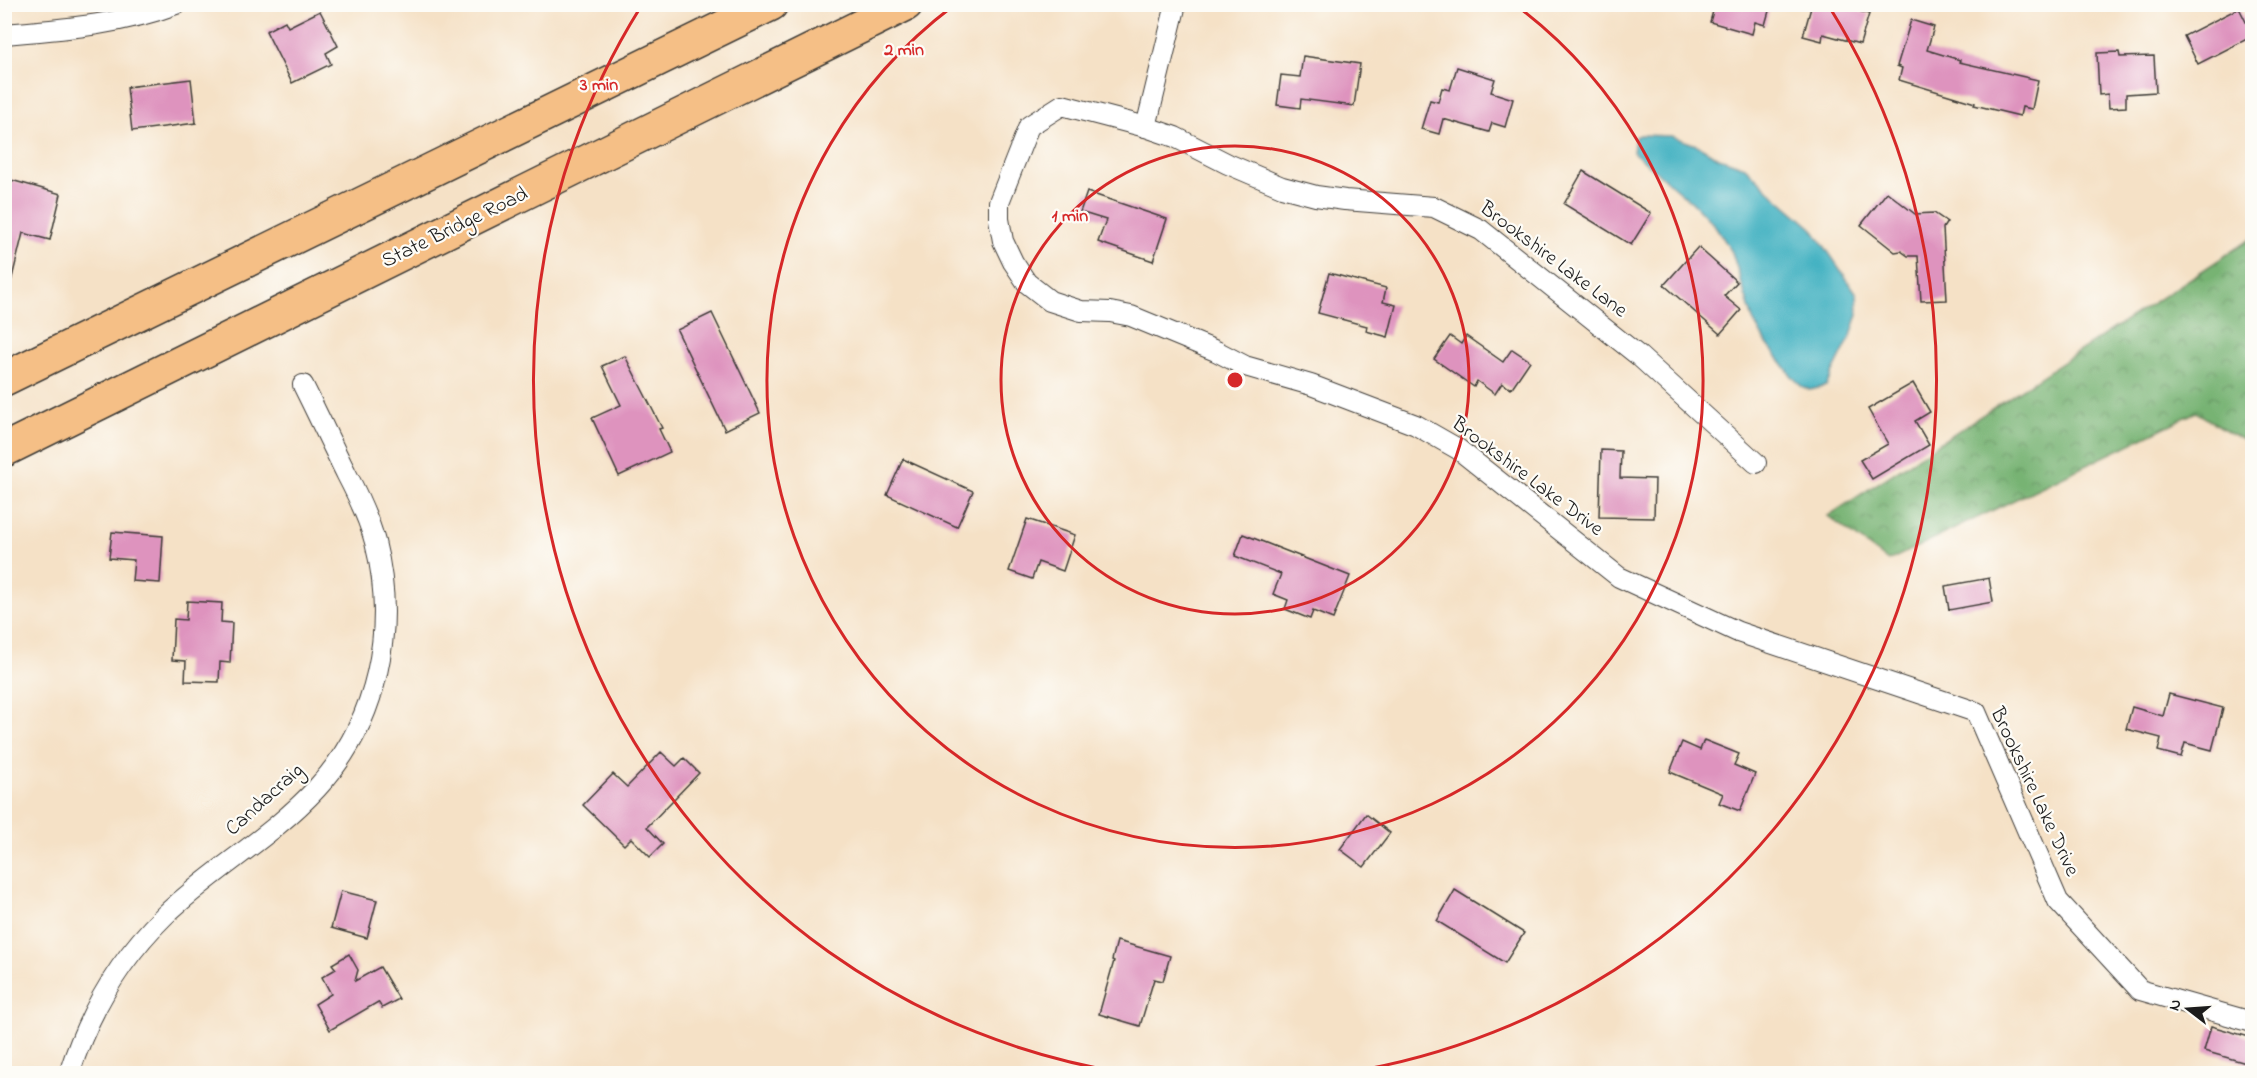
<svg xmlns="http://www.w3.org/2000/svg" width="2257" height="1078" viewBox="0 0 2257 1078" font-family="'Indie Flower',sans-serif">
  <defs>
    <pattern id="forest-crowns" width="20" height="18" patternUnits="userSpaceOnUse" patternTransform="scale(1.5)"><rect width="20" height="18" fill="#77b373"/><path d="M2 6a3 3 0 1 1 6 0M12 15a3 3 0 1 1 6 0" fill="none" stroke="#61915e"/></pattern>
  </defs>
  <rect width="100%" height="100%" fill="#fdfcf7"/>
  <filter id="ink" filterUnits="userSpaceOnUse"><feTurbulence type="fractalNoise" baseFrequency=".0167" numOctaves="2"/><feDisplacementMap in="SourceGraphic" scale="12" xChannelSelector="R" yChannelSelector="G"/><feConvolveMatrix kernelMatrix="1 2 1 2 8 2 1 2 1" color-interpolation-filters="sRGB"/></filter>
  <filter id="wash" filterUnits="userSpaceOnUse"><feTurbulence type="fractalNoise" baseFrequency=".008" numOctaves="4" result="noise"/><feDisplacementMap in="SourceGraphic" scale="24" xChannelSelector="R" yChannelSelector="G"/><feGaussianBlur stdDeviation="1.35" result="paint"/><feColorMatrix in="noise" values="0 0 0 0 0 0 0 0 0 0 0 0 0 0 0 0 0 1.4 0 .05"/><feComposite in="paint" operator="in"/></filter>
  <g filter="url(#wash)">
    <rect width="100%" height="100%" fill="#f5e1c6"/>
    <path fill="url(#forest-crowns)" stroke="#4a6848" stroke-width="1.5" d="M 2252,238 L 2252,446 L 2196,412 L 1888,561 L 1828,516 Z"/>
    <path fill="#45b2c2" stroke="#30676f" stroke-width="1.5" d="M 1639,135 L 1671,136 L 1699,146 L 1719,158 L 1745,167 L 1775,196 L 1812,228 L 1857,294 L 1858,314 L 1851,336 L 1826,386 L 1810,390 L 1801,386 L 1792,376 L 1765,341 L 1753,320 L 1732,252 L 1716,227 L 1693,203 L 1633,152 L 1635,137 Z"/>
    <g id="blocks">
      <g fill="#de93be">
        <path d="M 1715,4 L 1771,4 L 1765,25 L 1755,22 L 1752,34 L 1710,22 Z"/>
        <path d="M 1812,4 L 1834,4 L 1869,14 L 1860,44 L 1823,34 L 1822,41 L 1803,36 Z"/>
        <path d="M 2239,8 L 2253,36 L 2198,64 L 2184,36 Z"/>
        <path d="M 320,11 L 338,46 L 326,53 L 331,64 L 292,83 L 266,31 L 285,21 L 288,27 Z"/>
        <path d="M 1911,20 L 1934,27 L 1927,50 L 1960,60 L 1959,62 L 2038,80 L 2032,109 L 2022,107 L 2020,116 L 1974,105 L 1975,103 L 1899,80 L 1902,68 L 1897,66 Z"/>
        <path d="M 2119,52 L 2120,57 L 2154,56 L 2156,92 L 2126,94 L 2126,107 L 2109,108 L 2108,94 L 2099,95 L 2097,53 Z"/>
        <path d="M 1303,56 L 1360,64 L 1354,106 L 1301,99 L 1300,108 L 1277,105 L 1281,75 L 1300,77 Z"/>
        <path d="M 1457,67 L 1495,79 L 1491,92 L 1513,99 L 1505,127 L 1492,123 L 1489,132 L 1443,119 L 1439,134 L 1421,129 L 1430,100 L 1438,102 L 1442,88 L 1450,90 Z"/>
        <path d="M 191,79 L 196,123 L 132,131 L 127,87 Z"/>
        <path d="M 1583,171 L 1651,213 L 1631,245 L 1564,204 Z"/>
        <path d="M 4,178 L 61,194 L 50,240 L 23,233 L 10,286 L 4,286 Z"/>
        <path d="M 1087,192 L 1167,219 L 1153,261 L 1098,242 L 1106,220 L 1080,212 Z"/>
        <path d="M 1887,192 L 1915,214 L 1934,213 L 1947,222 L 1943,228 L 1947,300 L 1921,301 L 1918,256 L 1908,256 L 1901,251 L 1895,252 L 1861,225 Z"/>
        <path d="M 1698,247 L 1737,282 L 1724,296 L 1741,310 L 1720,334 L 1664,285 Z"/>
        <path d="M 1329,273 L 1386,288 L 1383,302 L 1396,305 L 1388,337 L 1366,331 L 1367,326 L 1318,313 Z"/>
        <path d="M 712,313 L 760,413 L 725,430 L 677,330 Z"/>
        <path d="M 1450,336 L 1461,344 L 1466,336 L 1503,362 L 1512,349 L 1530,361 L 1511,389 L 1502,383 L 1495,394 L 1477,381 L 1474,387 L 1434,359 Z"/>
        <path d="M 625,356 L 662,428 L 659,429 L 670,452 L 619,476 L 592,418 L 621,405 L 602,366 Z"/>
        <path d="M 1913,383 L 1930,412 L 1915,421 L 1929,445 L 1872,479 L 1860,460 L 1888,444 L 1868,409 Z"/>
        <path d="M 1601,450 L 1621,451 L 1620,478 L 1655,479 L 1654,518 L 1599,517 Z"/>
        <path d="M 903,459 L 973,491 L 957,527 L 887,495 Z"/>
        <path d="M 1027,519 L 1075,535 L 1063,571 L 1038,562 L 1032,579 L 1009,571 Z"/>
        <path d="M 112,532 L 163,536 L 160,583 L 132,581 L 134,560 L 109,558 Z"/>
        <path d="M 1243,534 L 1350,576 L 1333,619 L 1313,611 L 1310,619 L 1285,609 L 1288,600 L 1273,594 L 1281,574 L 1235,556 Z"/>
        <path d="M 1989,578 L 1993,602 L 1949,610 L 1945,586 Z"/>
        <path d="M 187,601 L 222,603 L 221,622 L 232,623 L 230,663 L 220,662 L 219,682 L 185,681 L 186,661 L 172,660 L 174,619 L 186,620 Z"/>
        <path d="M 2169,694 L 2223,708 L 2212,750 L 2185,743 L 2181,757 L 2158,751 L 2161,738 L 2126,729 L 2132,707 L 2163,716 Z"/>
        <path d="M 1704,740 L 1739,754 L 1734,765 L 1755,774 L 1740,811 L 1719,803 L 1723,794 L 1670,772 L 1682,742 L 1700,750 Z"/>
        <path d="M 661,752 L 676,766 L 684,758 L 699,773 L 647,827 L 663,844 L 650,857 L 631,838 L 624,845 L 583,805 L 613,774 L 627,787 Z"/>
        <path d="M 1366,814 L 1390,833 L 1364,867 L 1340,849 Z"/>
        <path d="M 1455,890 L 1524,933 L 1505,963 L 1437,921 Z"/>
        <path d="M 341,891 L 377,900 L 367,938 L 331,928 Z"/>
        <path d="M 1117,941 L 1170,956 L 1163,981 L 1154,979 L 1140,1026 L 1099,1014 L 1114,961 L 1112,960 Z"/>
        <path d="M 349,954 L 358,970 L 355,981 L 380,967 L 399,999 L 382,1008 L 378,1002 L 330,1030 L 315,1004 L 331,994 L 322,977 L 336,969 L 332,964 Z"/>
        <path d="M 2211,1026 L 2253,1038 L 2253,1065 L 2204,1051 Z"/>
      </g>
    </g>
  </g>
  <g filter="url(#ink)">
    <use href="#blocks" fill-opacity="0" stroke="#3d3a36" stroke-width="1.5"/>
    <g fill="none" stroke-linecap="round" stroke-linejoin="round">
      <g stroke="#3d3a36" stroke-width="22">
        <g id="street">
          <path d="M 1176,4 L 1146,127 L 1062,105 L 1029,126 L 999,202 L 999,219 L 1003,241 L 1013,262 L 1027,283 L 1050,301 L 1081,311 L 1110,312 L 1131,316 L 1216,351 L 1245,366 L 1311,385 L 1416,425 L 1458,449 L 1619,577 L 1738,632 L 1976,712 L 2058,901 L 2140,990 L 2252,1022"/>
          <path d="M 4,34 C 63,29 121,25 176,4"/>
          <path d="M 1146,127 L 1175,137 L 1228,164 L 1282,187 L 1316,196 L 1345,200 L 1434,207 L 1481,230 L 1639,356 L 1756,463"/>
          <path d="M 69,1074 C 88,1014 119,960 164,916 C 212,870 272,837 317,788 C 378,722 397,628 375,542 C 369,519 358,496 347,475 C 332,445 318,415 303,385"/>
        </g>
      </g>
      <g stroke="#3d3a36" stroke-width="36">
        <g id="highway">
          <path d="M 4,379 L 771,4"/>
          <path d="M 4,450 L 906,4"/>
        </g>
      </g>
      <use href="#street" stroke="#fff" stroke-width="20"/>
      <use href="#highway" stroke="#f5bf86" stroke-width="33"/>
    </g>
  </g>
  <g fill="none" stroke="#d62828" stroke-width="3">
    <circle cx="1235" cy="380" r="234"/>
    <path d="M1517 6A468 468 0 1 1 953 6"/>
    <path d="M1125 1073A702 702 0 0 1 640 8M1830 8A702 702 0 0 1 1345 1073"/>
  </g>
  <g text-anchor="middle" dominant-baseline="central" stroke-width="4.5" stroke-linejoin="round" paint-order="stroke">
    <g font-size="21" fill="#1c1c1c" stroke="#fdfcf7">
      <text transform="translate(455 228) rotate(-26)">State Bridge Road</text>
      <text transform="translate(1553 260) rotate(37)">Brookshire Lake Lane</text>
      <text transform="translate(1527 477) rotate(37)">Brookshire Lake Drive</text>
      <text transform="translate(2034 792) rotate(65)">Brookshire Lake Drive</text>
      <text transform="translate(265 800) rotate(-42)">Candacraig</text>
    </g>
  </g>
  <circle cx="1235" cy="380" r="9" fill="#d62828" stroke="#fdfcf7" stroke-width="3"/>
  <g font-size="18" text-anchor="middle" font-weight="bold" fill="#d62828" stroke="#fdfcf7" stroke-width="4.5" stroke-linejoin="round" paint-order="stroke">
    <text x="904" y="55">2 min</text>
    <text x="599" y="90">3 min</text>
    <text x="1070" y="221">1 min</text>
  </g>
  <rect width="2257" height="1078" fill="none" stroke="#fdfcf7" stroke-width="24"/>
  <g transform="translate(2188 1009) rotate(287)" stroke="#fdfcf7" stroke-width="4.5" paint-order="stroke">
  <path d="M0-4.5L10 22L0 15L-10 22Z" fill="#1c1c1c"/>
  <text y="-9" font-size="16" font-weight="bold" text-anchor="middle" fill="#1c1c1c">N</text>
  </g>
</svg>
